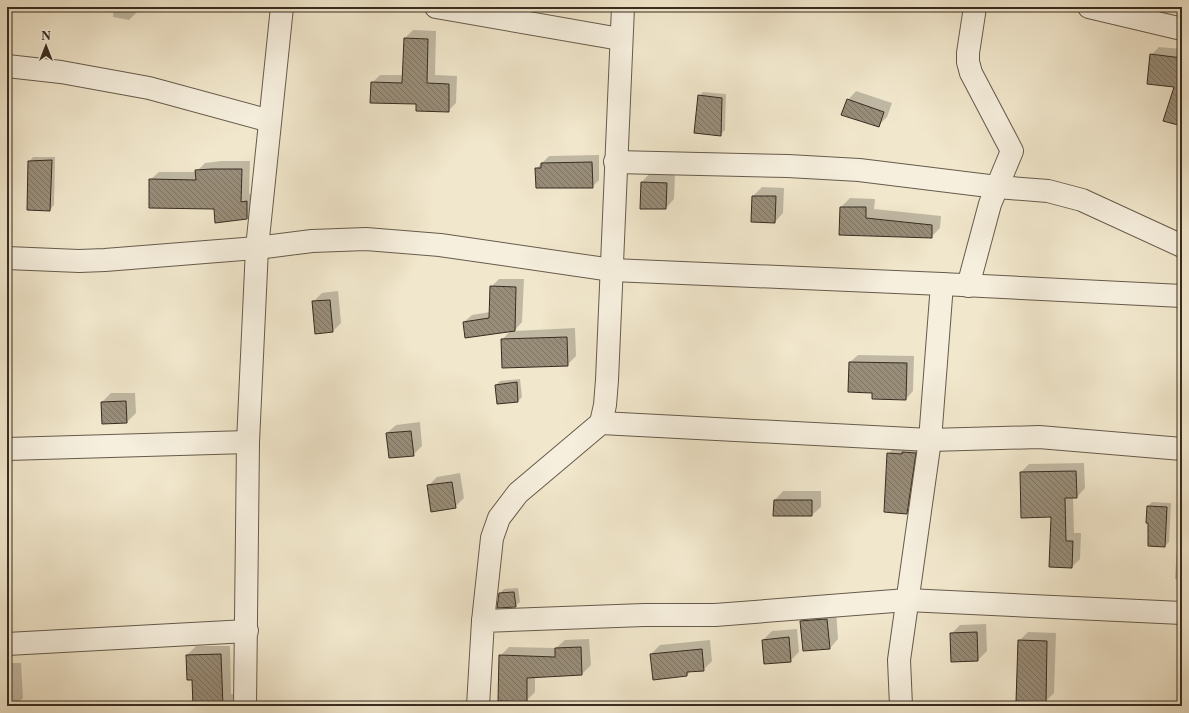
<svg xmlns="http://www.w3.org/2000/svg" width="1189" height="713" viewBox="0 0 1189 713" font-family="'Libre Caslon Text',serif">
  <defs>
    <pattern id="building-back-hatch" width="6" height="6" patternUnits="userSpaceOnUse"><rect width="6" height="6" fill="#988d79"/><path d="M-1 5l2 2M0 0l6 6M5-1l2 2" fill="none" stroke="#7d7363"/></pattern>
  </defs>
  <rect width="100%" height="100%" fill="#f1e7cc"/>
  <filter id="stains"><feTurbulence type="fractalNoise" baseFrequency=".005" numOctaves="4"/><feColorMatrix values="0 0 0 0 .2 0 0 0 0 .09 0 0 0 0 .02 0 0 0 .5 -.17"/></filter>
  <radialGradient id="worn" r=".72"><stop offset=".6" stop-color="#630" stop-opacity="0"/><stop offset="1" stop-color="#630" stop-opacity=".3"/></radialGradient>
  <g fill="#0003">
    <path d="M 114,7 L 139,7 L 138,11 L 129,20 L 113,17 Z"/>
    <path d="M 413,30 L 436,31 L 435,75 L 457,76 L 456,103 L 448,111 L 417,103 L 372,83 L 380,75 L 404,75 L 405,38 Z"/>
    <path d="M 1159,47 L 1182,49 L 1182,125 L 1175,86 L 1151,55 Z"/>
    <path d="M 856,91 L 892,103 L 887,117 L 878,126 L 848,100 Z"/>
    <path d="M 703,92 L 726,94 L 725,130 L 720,135 L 699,96 Z"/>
    <path d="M 599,155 L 599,180 L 592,187 L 536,169 L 549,156 Z"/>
    <path d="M 33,157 L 55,157 L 54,205 L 50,210 L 28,209 L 29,162 Z"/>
    <path d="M 221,161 L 250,161 L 249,194 L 255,193 L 255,210 L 247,219 L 215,208 L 150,180 L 159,172 L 196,172 L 205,163 Z"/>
    <path d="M 650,173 L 675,174 L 674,199 L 666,208 L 641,208 L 642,182 Z"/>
    <path d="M 762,187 L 784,188 L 783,213 L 775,222 L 753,196 Z"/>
    <path d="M 850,198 L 875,199 L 874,209 L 941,216 L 940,228 L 931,237 L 841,234 L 841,207 Z"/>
    <path d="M 499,279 L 524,279 L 522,322 L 514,331 L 575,328 L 576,356 L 567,365 L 502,340 L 510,331 L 464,322 L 472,315 L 490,312 L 491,287 Z"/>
    <path d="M 338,291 L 341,323 L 332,332 L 313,302 L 322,293 Z"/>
    <path d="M 858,355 L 914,356 L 913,391 L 906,399 L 873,392 L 850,362 Z"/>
    <path d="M 520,379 L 522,397 L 518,401 L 496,385 L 500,381 Z"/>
    <path d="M 111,393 L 135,393 L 136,413 L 127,422 L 103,423 L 102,402 Z"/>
    <path d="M 420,422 L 422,446 L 413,455 L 387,433 L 396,425 Z"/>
    <path d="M 923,445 L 915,504 L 907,513 L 888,454 L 896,446 Z"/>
    <path d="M 1084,463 L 1085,488 L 1077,497 L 1073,497 L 1074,533 L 1081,533 L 1080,559 L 1072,567 L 1052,516 L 1021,472 L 1029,464 Z"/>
    <path d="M 460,473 L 464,498 L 455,507 L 428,486 L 437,477 Z"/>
    <path d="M 783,491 L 821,491 L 821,507 L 812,515 L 774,515 L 775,500 Z"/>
    <path d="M 1152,502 L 1171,503 L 1169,542 L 1165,546 L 1148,506 Z"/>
    <path d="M 1182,541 L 1182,580 L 1175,579 L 1177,547 Z"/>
    <path d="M 518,588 L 520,602 L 515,606 L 500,593 L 504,589 Z"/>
    <path d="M 836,610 L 838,639 L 830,648 L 801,621 L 810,613 Z"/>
    <path d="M 986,624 L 987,651 L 978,660 L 951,634 L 960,625 Z"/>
    <path d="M 797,629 L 799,652 L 790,661 L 763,640 L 772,631 Z"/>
    <path d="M 1028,632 L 1056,633 L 1054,693 L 1045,702 L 1019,641 Z"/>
    <path d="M 589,639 L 591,665 L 582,674 L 535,676 L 535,692 L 526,701 L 500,656 L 509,647 L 556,648 L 565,640 Z"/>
    <path d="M 710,640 L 712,661 L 703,670 L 691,671 L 687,675 L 651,654 L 660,645 Z"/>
    <path d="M 196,646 L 230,646 L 231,694 L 240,694 L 240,706 L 194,706 L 193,679 L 187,655 Z"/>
    <path d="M 7,663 L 21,663 L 23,698 L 15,706 L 7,706 Z"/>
  </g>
  <g fill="url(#building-back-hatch)" stroke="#372c20">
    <path d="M 404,38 L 428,39 L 427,83 L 449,84 L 449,112 L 416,111 L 416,104 L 370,103 L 371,82 L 402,83 Z"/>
    <path d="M 1150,54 L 1182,58 L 1182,126 L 1163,121 L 1174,87 L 1147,84 Z"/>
    <path d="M 698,95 L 722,98 L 721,136 L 694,133 Z"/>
    <path d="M 847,99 L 884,112 L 879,127 L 841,115 Z"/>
    <path d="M 52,160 L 50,211 L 27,210 L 28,161 Z"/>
    <path d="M 592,162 L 593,188 L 536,188 L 535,168 L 541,168 L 541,163 Z"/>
    <path d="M 212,169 L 242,169 L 241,202 L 247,201 L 247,219 L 215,223 L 214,209 L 149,208 L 149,179 L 196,180 L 195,170 Z"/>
    <path d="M 641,182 L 667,183 L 666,209 L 640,209 Z"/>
    <path d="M 752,196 L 776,196 L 775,223 L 751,222 Z"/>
    <path d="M 840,207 L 866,207 L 866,218 L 932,225 L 932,238 L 839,235 Z"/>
    <path d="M 490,286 L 516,287 L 515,331 L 465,338 L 463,322 L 489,318 Z"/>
    <path d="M 330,300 L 333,332 L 315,334 L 312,301 Z"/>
    <path d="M 567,337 L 568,366 L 502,368 L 501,339 Z"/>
    <path d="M 849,362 L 907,363 L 906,400 L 872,399 L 872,393 L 848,392 Z"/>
    <path d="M 517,382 L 518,402 L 497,404 L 495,385 Z"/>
    <path d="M 126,401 L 127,423 L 102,424 L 101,402 Z"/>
    <path d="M 411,431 L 414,456 L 389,458 L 386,433 Z"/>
    <path d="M 902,452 L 916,453 L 907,514 L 884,512 L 887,453 L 902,454 Z"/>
    <path d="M 1076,471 L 1077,498 L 1065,498 L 1066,541 L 1073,541 L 1072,568 L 1049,567 L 1051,517 L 1021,518 L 1020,472 Z"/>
    <path d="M 452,482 L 456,508 L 431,512 L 427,485 Z"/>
    <path d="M 774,500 L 812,500 L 812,516 L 773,516 Z"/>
    <path d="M 1147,506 L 1167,507 L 1165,547 L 1148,546 L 1148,523 L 1146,523 Z"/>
    <path d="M 514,592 L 516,607 L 497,608 L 499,593 Z"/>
    <path d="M 827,619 L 830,649 L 803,651 L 800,621 Z"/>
    <path d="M 977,632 L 978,661 L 951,662 L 950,633 Z"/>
    <path d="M 789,637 L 791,662 L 764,664 L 762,640 Z"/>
    <path d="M 1018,640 L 1047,641 L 1046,703 L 1016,702 Z"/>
    <path d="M 581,647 L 582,675 L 527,678 L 527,702 L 498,701 L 499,655 L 555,657 L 555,648 Z"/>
    <path d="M 702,649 L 704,671 L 687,672 L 687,676 L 653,680 L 650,654 Z"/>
    <path d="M 221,654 L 223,706 L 193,706 L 192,680 L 187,680 L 186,655 Z"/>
  </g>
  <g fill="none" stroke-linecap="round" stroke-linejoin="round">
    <g stroke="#665b4b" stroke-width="24">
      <g id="minor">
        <path d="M 436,7 L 620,39"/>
        <path d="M 1089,7 L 1182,29"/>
        <path d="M 7,66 L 61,72 L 149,88 L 270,121"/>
        <path d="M 615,162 L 788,166 L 859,170 L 997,187 L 1048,191 L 1082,200 L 1182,246"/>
        <path d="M 7,258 L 79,261 L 105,260 L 257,248 L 312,241 L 366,239 L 440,245 L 612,270 L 942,284 L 1182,296"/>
        <path d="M 968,286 L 990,204 L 1012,151 L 971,73 L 968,62 L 968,53 L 975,7"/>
        <path d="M 601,423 L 605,405 L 607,380 L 623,7"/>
        <path d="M 7,449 L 248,442"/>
        <path d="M 483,621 L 492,538 L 499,518 L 518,493 L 601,423 L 930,440 L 1039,437 L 1182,449"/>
        <path d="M 7,644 L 247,631"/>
        <path d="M 245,706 L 248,442 L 257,248 L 282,7"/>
        <path d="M 478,706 L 483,621 L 644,615 L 715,615 L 907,600 L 1182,613"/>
        <path d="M 901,706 L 899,660 L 930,440 L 942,284"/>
      </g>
    </g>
    <use href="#minor" stroke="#f6efde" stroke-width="22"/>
  </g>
  <rect width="1189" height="713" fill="none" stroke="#f1e7cc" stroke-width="24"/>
  <rect x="8" y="8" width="1173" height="697" fill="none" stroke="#372c20" stroke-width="2"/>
  <rect x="12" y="12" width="1165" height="689" fill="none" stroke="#372c20"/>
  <g transform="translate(46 46)" stroke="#f6efde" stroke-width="3" paint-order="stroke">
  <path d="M0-3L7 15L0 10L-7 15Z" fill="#372c20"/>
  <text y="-6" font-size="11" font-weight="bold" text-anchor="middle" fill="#372c20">N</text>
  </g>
  <rect width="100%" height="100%" filter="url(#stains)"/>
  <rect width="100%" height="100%" fill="url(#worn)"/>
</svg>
